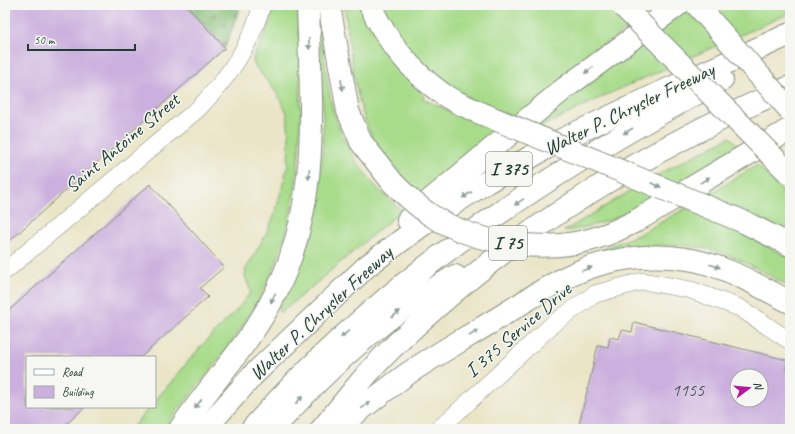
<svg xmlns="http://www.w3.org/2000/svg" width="795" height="434" viewBox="0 0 795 434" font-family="Caveat,sans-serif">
  <defs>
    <pattern id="forest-firs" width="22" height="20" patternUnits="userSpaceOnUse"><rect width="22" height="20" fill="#86bc77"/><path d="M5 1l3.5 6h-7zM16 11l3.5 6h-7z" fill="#6d9a62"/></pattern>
  </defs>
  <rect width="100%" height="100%" fill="#f6f6f2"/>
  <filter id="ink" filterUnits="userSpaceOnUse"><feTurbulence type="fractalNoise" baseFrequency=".025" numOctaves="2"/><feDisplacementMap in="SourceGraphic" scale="8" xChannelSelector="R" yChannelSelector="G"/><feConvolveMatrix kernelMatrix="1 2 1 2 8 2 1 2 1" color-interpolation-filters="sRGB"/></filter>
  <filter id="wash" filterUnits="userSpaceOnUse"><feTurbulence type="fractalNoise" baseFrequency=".012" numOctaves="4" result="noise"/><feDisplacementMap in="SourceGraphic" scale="16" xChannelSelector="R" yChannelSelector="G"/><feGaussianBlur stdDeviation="0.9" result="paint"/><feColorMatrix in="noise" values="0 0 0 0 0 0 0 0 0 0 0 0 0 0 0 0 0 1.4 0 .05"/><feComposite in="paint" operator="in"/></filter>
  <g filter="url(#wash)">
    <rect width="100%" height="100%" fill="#ebe5c8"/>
    <g fill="#a8dc8b" stroke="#648c60">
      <path d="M 275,5 L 297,5 C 302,102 309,207 261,295 C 235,344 197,386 163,429 L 131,429 L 150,407 L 155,407 L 155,401 L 203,344 L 236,311 L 251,292 L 245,276 L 246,269 L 265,236 L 275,214 L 288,165 L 289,137 L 287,113 L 276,92 L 255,66 L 253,60 L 254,55 L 266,33 Z"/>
      <path d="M 344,5 L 360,5 L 386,53 L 399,68 L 425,92 L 423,99 L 496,132 L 473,151 L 466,152 L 421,194 C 402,176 385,158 372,136 C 354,103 350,42 344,5 Z"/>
      <path d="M 382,5 L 605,5 L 627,29 L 579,64 L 518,118 L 477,104 L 437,77 L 420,62 L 402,41 Z"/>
      <path d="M 689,5 L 790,5 L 790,13 L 604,96 L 541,127 L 533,124 Z"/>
      <path d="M 319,29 L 321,29 C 324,53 326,78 331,102 C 341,145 367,184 402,210 L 281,313 L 278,310 C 290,283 305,255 312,225 C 328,157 323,98 319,29 Z"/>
      <path d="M 730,137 L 738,145 C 684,179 629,224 564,231 L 657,175 Z"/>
      <path d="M 757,165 L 790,199 L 790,236 L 763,220 L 708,195 Z"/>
      <path d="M 686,208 L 733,229 L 790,258 L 790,287 C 765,273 732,253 704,248 C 670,242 635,247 601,250 L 640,234 Z"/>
    </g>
    <path fill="url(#forest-firs)" stroke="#527c56" d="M 190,5 L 241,5 L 225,48 L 188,7 Z"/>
    <g id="blocks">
      <g fill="#cbafde" fill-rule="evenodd">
        <path d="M 5,5 L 186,5 L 225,48 L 5,245 Z"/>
        <path d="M 150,184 L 224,267 L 200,288 L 208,297 L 141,357 L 27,357 L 27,407 L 85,407 L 61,429 L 5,429 L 5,314 Z"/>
        <path d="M 634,322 L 787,360 L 785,370 L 790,371 L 790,429 L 677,429 L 661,425 L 660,429 L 578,429 L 598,345 L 608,347 L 610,337 L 619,339 L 622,330 L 632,332 ZM 737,376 L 761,376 L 761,400 L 737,400 Z"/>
      </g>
    </g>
  </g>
  <g filter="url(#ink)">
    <use href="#blocks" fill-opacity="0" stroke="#85917e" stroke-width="1"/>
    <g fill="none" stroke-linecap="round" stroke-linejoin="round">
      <g stroke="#85917e" stroke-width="18">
        <g id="minor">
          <path d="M 5,271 L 199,108 C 229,76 250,47 262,5"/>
          <path d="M 439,429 L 554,323 L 595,294 L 643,281 L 691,290 L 740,308 L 790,341"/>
        </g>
      </g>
      <g stroke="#85917e" stroke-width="24">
        <g id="highway">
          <path d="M 329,5 L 348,111 L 361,142 L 393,183"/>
          <path d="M 370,5 C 386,40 409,69 440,92 C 451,101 466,106 478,112"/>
          <path d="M 408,220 L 416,212 L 565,88 L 678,5"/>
          <path d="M 636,221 L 790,129"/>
          <path d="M 744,222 L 790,245"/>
          <path d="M 180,429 C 209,386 245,349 270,304 C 322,210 311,108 308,5"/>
          <path d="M 205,429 L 255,373 L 367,266 L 433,217 L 487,182 L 555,143 L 662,92 L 790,34"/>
          <path d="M 252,429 C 380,282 551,170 722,80"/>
          <path d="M 273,429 C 312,385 356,343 403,308 C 419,296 438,287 455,276"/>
          <path d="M 322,429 C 338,410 353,390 370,371 C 391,347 416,325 440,304 C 544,212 663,143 790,87"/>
          <path d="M 336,429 C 360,410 385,390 410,372 C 439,353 469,336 498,318 C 528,300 558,278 591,267 C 621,257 656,254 687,259 C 725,265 756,285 790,302"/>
        </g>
      </g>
      <use href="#minor" stroke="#fff" stroke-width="17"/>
      <use href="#highway" stroke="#fff" stroke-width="22"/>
      <g stroke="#85917e" stroke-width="24" stroke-linecap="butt">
        <g id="highway-bridge">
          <path d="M 697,5 L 790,110"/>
          <path d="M 624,7 L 789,173"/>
          <path d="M 478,112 L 744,222"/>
          <path d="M 393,183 C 405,195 418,207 432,216 C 480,246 552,255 605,235 C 616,231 626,226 636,221"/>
        </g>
      </g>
      <use href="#highway-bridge" stroke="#fff" stroke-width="22"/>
    </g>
    <defs><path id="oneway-solid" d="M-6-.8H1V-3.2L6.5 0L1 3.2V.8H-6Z"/></defs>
    <g fill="#8f9e9a">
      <use href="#oneway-solid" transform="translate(309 44) rotate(88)"/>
      <use href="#oneway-solid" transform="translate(589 70) rotate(143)"/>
      <use href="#oneway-solid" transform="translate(342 85) rotate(79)"/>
      <use href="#oneway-solid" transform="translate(628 131) rotate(150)"/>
      <use href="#oneway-solid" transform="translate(309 174) rotate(94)"/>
      <use href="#oneway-solid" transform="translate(705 180) rotate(-32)"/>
      <use href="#oneway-solid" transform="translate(656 185) rotate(22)"/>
      <use href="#oneway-solid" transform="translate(467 195) rotate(147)"/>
      <use href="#oneway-solid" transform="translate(519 202) rotate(146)"/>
      <use href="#oneway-solid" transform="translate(715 266) rotate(18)"/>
      <use href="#oneway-solid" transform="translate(587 269) rotate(-20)"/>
      <use href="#oneway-solid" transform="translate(273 298) rotate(116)"/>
      <use href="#oneway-solid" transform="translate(396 314) rotate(-40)"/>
      <use href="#oneway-solid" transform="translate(474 333) rotate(-31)"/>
      <use href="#oneway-solid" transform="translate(345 334) rotate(138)"/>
      <use href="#oneway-solid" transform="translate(299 400) rotate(-47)"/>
      <use href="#oneway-solid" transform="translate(198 404) rotate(128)"/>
      <use href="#oneway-solid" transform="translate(366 405) rotate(-38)"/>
    </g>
  </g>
  <g text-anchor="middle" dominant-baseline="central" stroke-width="3" stroke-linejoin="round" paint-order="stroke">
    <g font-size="18" fill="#4a5a5e">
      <text x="688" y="390">1155</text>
    </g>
    <g fill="#f6f6f2" stroke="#60746d" stroke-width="1">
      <rect x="486" y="152" width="46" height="34" rx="3"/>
      <rect x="489" y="226" width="38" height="34" rx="3"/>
    </g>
    <g font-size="19" font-weight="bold" fill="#1f3d34">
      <text x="509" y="169">I 375</text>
      <text x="508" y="243">I 75</text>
    </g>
    <g font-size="20" fill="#1f3d34" stroke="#f6f6f2">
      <text transform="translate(629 109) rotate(-26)">Walter P. Chrysler Freeway</text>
      <text transform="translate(122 143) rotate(-40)">Saint Antoine Street</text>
      <text transform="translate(321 313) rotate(-43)">Walter P. Chrysler Freeway</text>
      <text transform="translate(518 330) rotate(-41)">I 375 Service Drive</text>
    </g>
  </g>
  <rect width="795" height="434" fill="none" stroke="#f6f6f2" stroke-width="20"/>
  <rect x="26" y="356" width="130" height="52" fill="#f6f6f2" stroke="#a0aca6"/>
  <rect x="34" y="369" width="20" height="6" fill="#ffffff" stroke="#a0aca6"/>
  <text x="62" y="376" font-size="12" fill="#1f3d34">Road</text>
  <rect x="34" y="386" width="20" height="12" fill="#cbafde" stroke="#a0aca6"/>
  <text x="62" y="396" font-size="12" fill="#1f3d34">Building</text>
  <g transform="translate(749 388) rotate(74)"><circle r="19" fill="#f6f6f2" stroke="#a0aca6"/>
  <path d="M0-3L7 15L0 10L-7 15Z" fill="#b5179e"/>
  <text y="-6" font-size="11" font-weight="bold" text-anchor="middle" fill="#1f3d34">N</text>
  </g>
  <path d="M28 44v6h107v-6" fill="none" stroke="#1f3d34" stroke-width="2"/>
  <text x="34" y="44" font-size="12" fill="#1f3d34" stroke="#f6f6f2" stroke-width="3" paint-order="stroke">50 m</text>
</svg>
